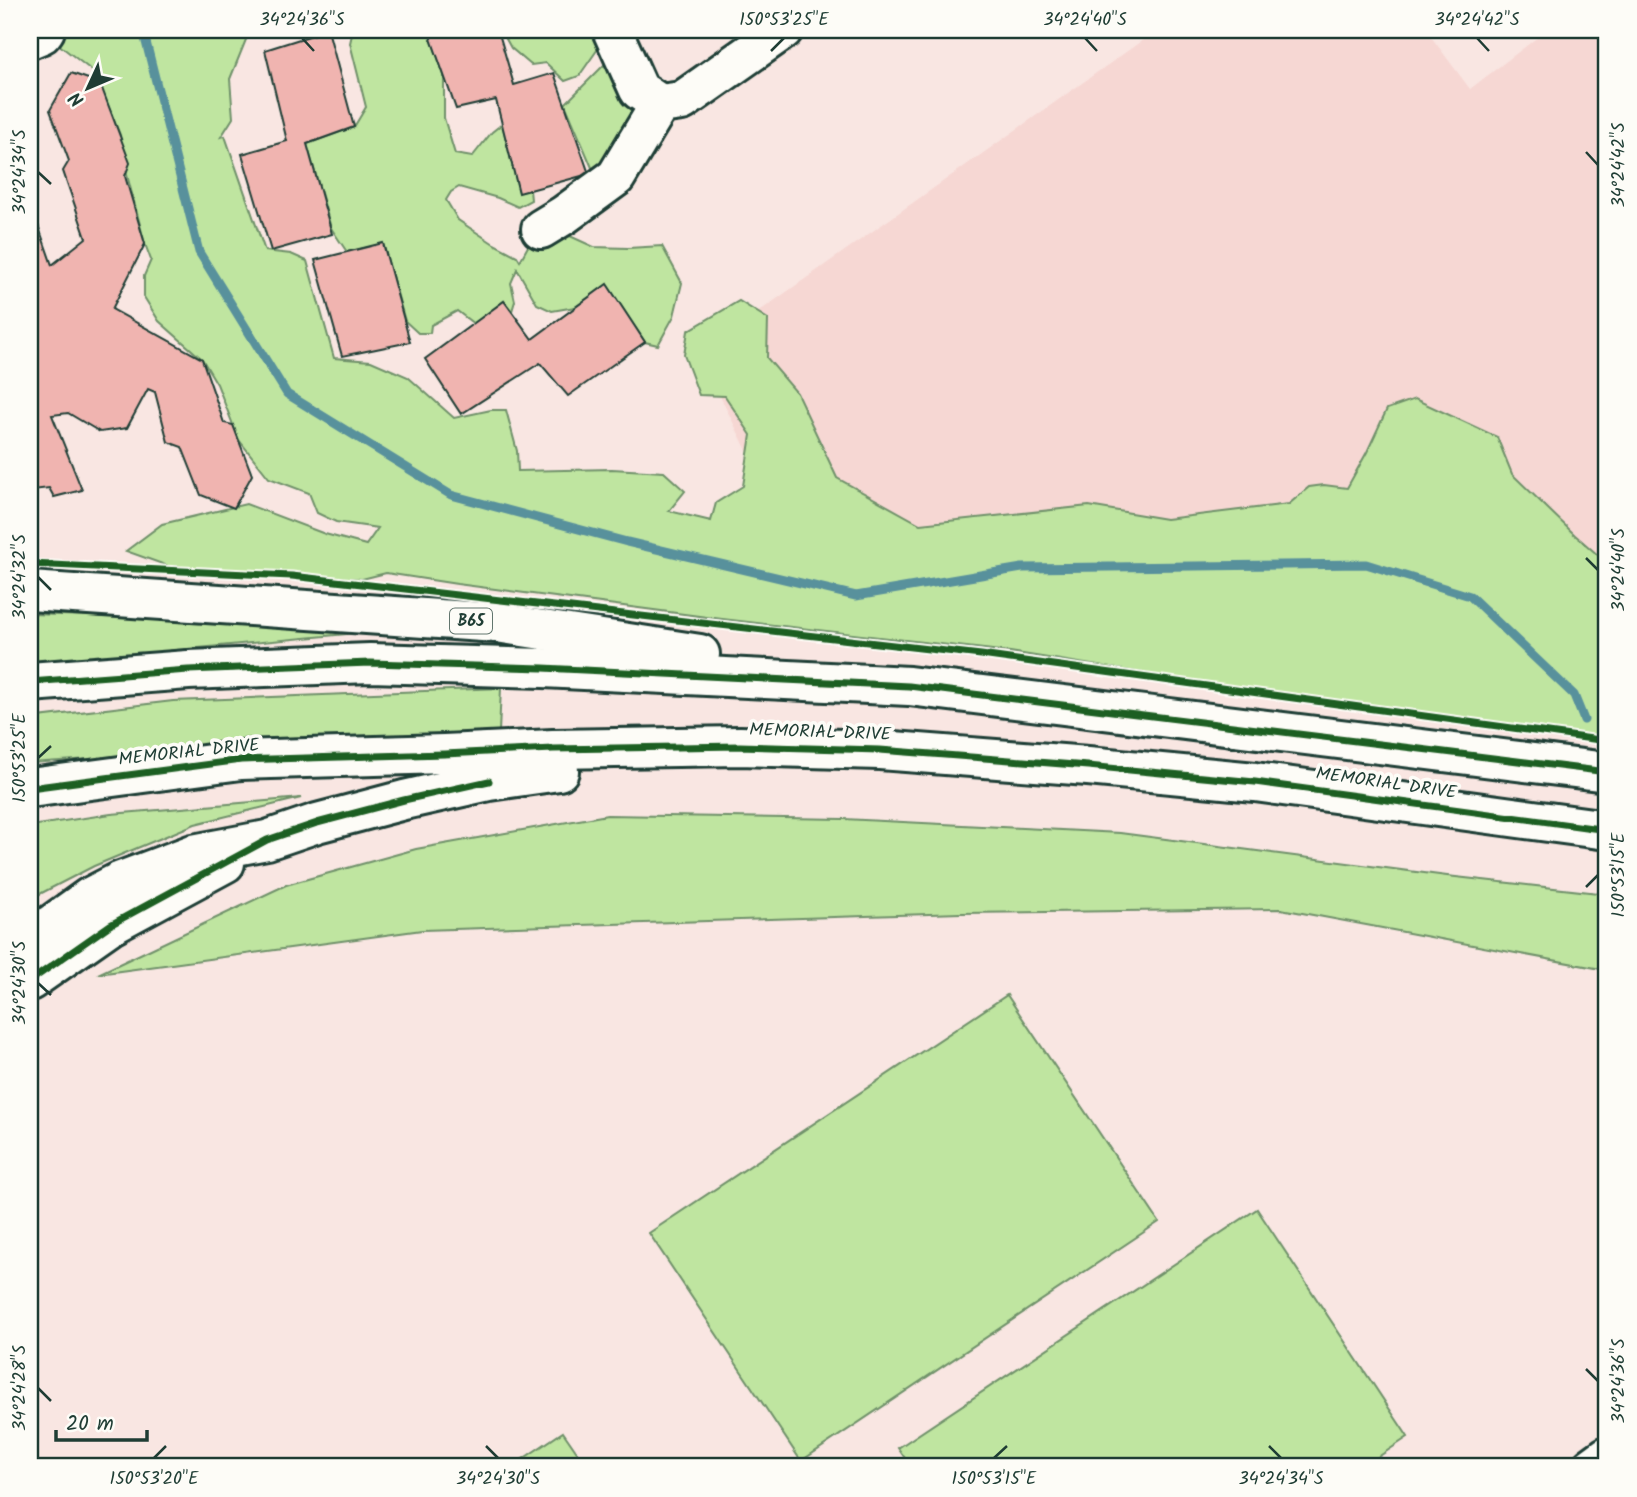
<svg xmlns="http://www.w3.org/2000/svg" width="1637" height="1497" viewBox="0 0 1637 1497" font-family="Kalam,sans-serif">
  <rect width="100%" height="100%" fill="#f9e6e2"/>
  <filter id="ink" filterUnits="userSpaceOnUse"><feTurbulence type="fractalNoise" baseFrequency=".0143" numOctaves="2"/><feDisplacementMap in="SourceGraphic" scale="14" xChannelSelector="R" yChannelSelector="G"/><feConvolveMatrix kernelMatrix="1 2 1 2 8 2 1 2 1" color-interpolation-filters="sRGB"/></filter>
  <g filter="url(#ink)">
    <path fill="#f6d7d3" d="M 1157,30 L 1426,30 L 1470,89 L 1547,30 L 1607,30 L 1607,619 L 800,557 L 699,354 Z"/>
    <g fill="#bfe5a0" stroke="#6f916a" stroke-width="2">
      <path d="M 56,30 L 305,30 L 299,33 L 273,30 L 247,37 L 230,79 L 233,118 L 221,137 L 225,136 L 265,251 L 291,254 L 307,261 L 334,358 L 371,361 L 408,377 L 454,418 L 491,410 L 506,410 L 517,451 L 518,471 L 612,469 L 664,472 L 685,491 L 669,511 L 711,521 L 716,503 L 743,486 L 751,435 L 725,396 L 699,395 L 684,355 L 688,331 L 739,301 L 768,319 L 767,358 L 797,393 L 837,478 L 920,524 L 1089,506 L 1166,519 L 1289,504 L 1309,487 L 1324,485 L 1347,488 L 1367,452 L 1387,409 L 1415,399 L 1497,437 L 1512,474 L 1575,535 L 1607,563 L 1607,738 L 1377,710 L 1010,652 L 722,619 L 457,584 L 386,573 L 362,579 L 168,566 L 126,551 L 162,524 L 246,504 L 325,534 L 366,545 L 378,528 L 336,522 L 317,513 L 309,493 L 269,478 L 239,440 L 217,384 L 202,359 L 159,321 L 144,297 L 144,276 L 151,260 L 145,244 L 126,171 L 120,135 L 95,73 L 58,44 Z"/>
      <path d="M 353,30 L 428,30 L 444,75 L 444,118 L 455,154 L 472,157 L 492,132 L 502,124 L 519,192 L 530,190 L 531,200 L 518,207 L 498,198 L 459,187 L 451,192 L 446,200 L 458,220 L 494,244 L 517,256 L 520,261 L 533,237 L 570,236 L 594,247 L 628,248 L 662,246 L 682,283 L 674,316 L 658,345 L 645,342 L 607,285 L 575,307 L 552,311 L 537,304 L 517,269 L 511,283 L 515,301 L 512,311 L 504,301 L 474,324 L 457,311 L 431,325 L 430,333 L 418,333 L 405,321 L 383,244 L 347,252 L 331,228 L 307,144 L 354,127 L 366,107 L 350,43 Z"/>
      <path d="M 501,30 L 593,30 L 602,43 L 579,76 L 565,81 L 546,63 L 531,65 L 511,48 Z"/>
      <path d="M 610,59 L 639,90 L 631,111 L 627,151 L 593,170 L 565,104 Z"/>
      <path d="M 30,614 L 421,627 L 30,664 Z"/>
      <path d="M 501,688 L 499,732 L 30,763 L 30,718 L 173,701 Z"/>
      <path d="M 301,798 L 195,824 L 94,866 L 30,899 L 30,826 L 111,814 Z"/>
      <path d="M 607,815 L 844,819 L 1120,833 L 1447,876 L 1607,894 L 1607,972 L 1606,970 L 1281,909 L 961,913 L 422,930 L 98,974 L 286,885 L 416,849 Z"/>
      <path d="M 1007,995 L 1159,1222 L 801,1461 L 649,1233 Z"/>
      <path d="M 1257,1209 L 1408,1437 L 1363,1467 L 911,1467 L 898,1448 Z"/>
      <path d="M 563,1432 L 587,1467 L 511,1467 Z"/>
    </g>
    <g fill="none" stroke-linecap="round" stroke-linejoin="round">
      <path stroke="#59919c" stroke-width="9" d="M 143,30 L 199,252 L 287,394 L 451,495 L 627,542 L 856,596 L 1022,568 L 1366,564 L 1470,596 L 1574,695 L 1584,720"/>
    </g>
    <g fill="#f0b4b0" stroke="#1f3d34" stroke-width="2">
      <path d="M 328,30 L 354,127 L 307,144 L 332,234 L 271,251 L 242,154 L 287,141 L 265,50 Z"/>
      <path d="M 428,30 L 498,30 L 514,85 L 554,73 L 589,174 L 519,193 L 496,100 L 456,109 Z"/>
      <path d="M 71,73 L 100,83 L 130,163 L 125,176 L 145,244 L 112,309 L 202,359 L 224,423 L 233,425 L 252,475 L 234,508 L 201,495 L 182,447 L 168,442 L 155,392 L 148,389 L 127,428 L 100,432 L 68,413 L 52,415 L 82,490 L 54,497 L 49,488 L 33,490 L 30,482 L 30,202 L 52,265 L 86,238 L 63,171 L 69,161 L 50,110 Z"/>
      <path d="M 383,243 L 410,342 L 342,356 L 315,260 Z"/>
      <path d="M 607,284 L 645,342 L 568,396 L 540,363 L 461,414 L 425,359 L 504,301 L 532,339 Z"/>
    </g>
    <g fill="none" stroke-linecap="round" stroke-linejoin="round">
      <g stroke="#1f3d34" stroke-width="44">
        <g id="minor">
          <path d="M 612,30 L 639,90 L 660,104"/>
          <path d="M 30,39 L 42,34 L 45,30"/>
          <path d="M 660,104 L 682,101 L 783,30"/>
          <path d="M 541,229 L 564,215 L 616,177 L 660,104"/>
          <path d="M 1592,1467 L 1607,1456"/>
        </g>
      </g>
      <g stroke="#1f3d34" stroke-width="44">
        <g id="highway">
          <path d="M 30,591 L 497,623 L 700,654"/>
          <path d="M 30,682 L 188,670 L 370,663 L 543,668 L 909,686 L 1607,772"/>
          <path d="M 30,788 L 241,760 L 444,754 L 553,749 L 740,746 L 880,750 L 1088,766 L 1255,782 L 1607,830"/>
          <path d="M 30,940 L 90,897 L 121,881 L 193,854 L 267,840 L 317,823 L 404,800 L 489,781 L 559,771"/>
          <path d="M 30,981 L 110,925 L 225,863"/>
        </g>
      </g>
      <use href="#minor" stroke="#fdfcf7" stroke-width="38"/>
      <use href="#highway" stroke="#fdfcf7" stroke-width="38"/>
      <g stroke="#fdfcf7" stroke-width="11">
        <g id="cycleway">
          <path d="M 30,564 L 292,576 L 981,655 L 1607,741"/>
          <path d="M 30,682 L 188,670 L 370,663 L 543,668 L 909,686 L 1607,772"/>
          <path d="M 30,788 L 241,760 L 444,754 L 553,749 L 740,746 L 880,750 L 1088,766 L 1255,782 L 1607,830"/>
          <path d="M 30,981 L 110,925 L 267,840 L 317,823 L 404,800 L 489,781"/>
        </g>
      </g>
      <use href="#cycleway" stroke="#1b5e20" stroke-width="7"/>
    </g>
  </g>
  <path fill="none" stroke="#1f3d34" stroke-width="2.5" d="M 302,38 L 314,51M 1085,38 L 1097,51M 1477,38 L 1489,51M 771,51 L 784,38M 1586,152 L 1598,165M 38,172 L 51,184M 1586,558 L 1598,570M 38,577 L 51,590M 38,758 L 51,746M 1586,887 L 1598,875M 38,983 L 51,995M 1586,1369 L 1598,1381M 38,1388 L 51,1401M 486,1446 L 498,1458M 1269,1446 L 1281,1458M 154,1458 L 166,1446M 994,1458 L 1007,1446"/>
  <g text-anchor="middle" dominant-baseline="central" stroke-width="7" stroke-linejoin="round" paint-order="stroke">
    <rect fill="#fdfcf7" stroke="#62766e" stroke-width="2" x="450" y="608.5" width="42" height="25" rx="5"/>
    <g font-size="16" font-weight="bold" fill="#1f3d34">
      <text x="471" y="621">B65</text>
    </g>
    <g font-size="18" fill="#1f3d34" stroke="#fdfcf7">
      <text transform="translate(820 733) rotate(2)">MEMORIAL DRIVE</text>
      <text transform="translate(189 753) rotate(-6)">MEMORIAL DRIVE</text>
      <text transform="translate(1386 784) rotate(8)">MEMORIAL DRIVE</text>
    </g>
  </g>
  <rect width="1637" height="1497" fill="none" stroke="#fdfcf7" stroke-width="77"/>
  <g transform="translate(88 88) rotate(226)" stroke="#fdfcf7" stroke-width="5" paint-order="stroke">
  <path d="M0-5L12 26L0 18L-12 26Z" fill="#1f3d34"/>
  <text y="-10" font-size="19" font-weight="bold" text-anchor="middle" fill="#1f3d34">N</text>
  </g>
  <path d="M56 1430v10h91v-10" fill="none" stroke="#1f3d34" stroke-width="3.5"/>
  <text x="66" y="1430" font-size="21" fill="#1f3d34" stroke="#fdfcf7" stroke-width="5" paint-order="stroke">20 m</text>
  <rect x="38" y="38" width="1560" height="1420" fill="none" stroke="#1f3d34" stroke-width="2.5"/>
  <g font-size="18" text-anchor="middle" fill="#1f3d34">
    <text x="302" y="25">34°24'36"S</text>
    <text x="784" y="25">150°53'25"E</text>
    <text x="1085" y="25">34°24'40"S</text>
    <text x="1477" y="25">34°24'42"S</text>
    <text transform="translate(1618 165) rotate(-90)" y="6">34°24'42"S</text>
    <text transform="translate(19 172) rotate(-90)" y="6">34°24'34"S</text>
    <text transform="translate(1618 570) rotate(-90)" y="6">34°24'40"S</text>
    <text transform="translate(19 577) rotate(-90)" y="6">34°24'32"S</text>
    <text transform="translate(19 758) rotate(-90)" y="6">150°53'25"E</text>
    <text transform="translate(1618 875) rotate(-90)" y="6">150°53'15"E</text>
    <text transform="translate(19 983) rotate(-90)" y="6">34°24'30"S</text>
    <text transform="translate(1618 1381) rotate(-90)" y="6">34°24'36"S</text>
    <text transform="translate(19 1388) rotate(-90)" y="6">34°24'28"S</text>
    <text x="154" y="1484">150°53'20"E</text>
    <text x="498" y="1484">34°24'30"S</text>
    <text x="994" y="1484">150°53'15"E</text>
    <text x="1281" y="1484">34°24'34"S</text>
  </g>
</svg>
